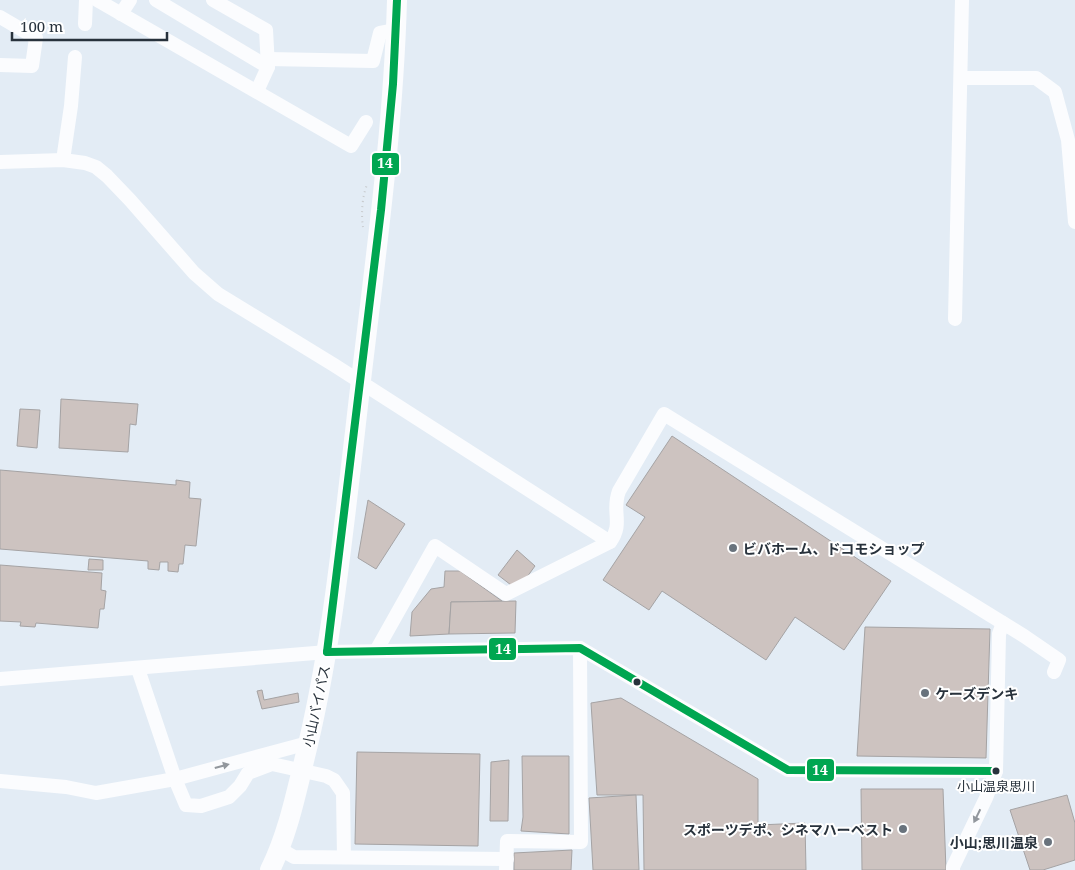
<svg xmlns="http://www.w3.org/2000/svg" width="1075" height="870" viewBox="0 0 1075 870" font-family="'Noto Serif','Noto Sans JP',serif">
  <rect width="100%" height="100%" fill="#e3ecf5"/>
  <g fill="#cdc3c0" stroke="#a5a3a4">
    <path d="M 61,399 L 138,404 L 136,425 L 130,424 L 128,452 L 59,448 Z"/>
    <path d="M 20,409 L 40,410 L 37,448 L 17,446 Z"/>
    <path d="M 672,436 L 891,581 L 844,650 L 795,617 L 766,660 L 662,591 L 649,610 L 603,580 L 645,517 L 626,505 Z"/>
    <path d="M 0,470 L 176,485 L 176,480 L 190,482 L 189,498 L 201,499 L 196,546 L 185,545 L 183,564 L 179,564 L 178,572 L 168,571 L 168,562 L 160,562 L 159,570 L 148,569 L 148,561 L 0,549 Z"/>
    <path d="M 368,500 L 405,524 L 376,569 L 358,558 Z"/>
    <path d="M 517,550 L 535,566 L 527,577 L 511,585 L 498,575 Z"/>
    <path d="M 89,559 L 103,560 L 103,570 L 88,570 Z"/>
    <path d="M 0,565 L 102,573 L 101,590 L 106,591 L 104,609 L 100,609 L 98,628 L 36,623 L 35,627 L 20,626 L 21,622 L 0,621 Z"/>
    <path d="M 445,571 L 460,571 L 502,601 L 451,602 L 449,634 L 410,636 L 412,612 L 431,589 L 444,587 Z"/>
    <path d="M 516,601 L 515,633 L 449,634 L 451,602 Z"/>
    <path d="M 865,627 L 990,629 L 986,758 L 857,756 Z"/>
    <path d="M 262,690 L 264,700 L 298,693 L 299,702 L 262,709 L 257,691 Z"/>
    <path d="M 621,698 L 758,779 L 758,825 L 805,823 L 806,870 L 644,870 L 643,795 L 597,795 L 591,703 Z"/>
    <path d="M 357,752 L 480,754 L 478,846 L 355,844 Z"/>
    <path d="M 522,756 L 569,756 L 569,834 L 521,831 L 523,817 Z"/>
    <path d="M 509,760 L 508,821 L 490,821 L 491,762 Z"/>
    <path d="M 861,789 L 943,789 L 946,870 L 862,870 Z"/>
    <path d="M 636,795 L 639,870 L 593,870 L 589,798 Z"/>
    <path d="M 1067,795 L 1075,823 L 1075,860 L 1043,870 L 1030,870 L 1010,810 Z"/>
    <path d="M 572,850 L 571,870 L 514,870 L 514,853 Z"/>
  </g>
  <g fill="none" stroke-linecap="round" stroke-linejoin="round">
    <path stroke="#c8cbce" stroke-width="2" stroke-dasharray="1 4" stroke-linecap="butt" d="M 363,227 C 361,215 362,194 368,183"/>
    <g stroke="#fbfcfe" stroke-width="14">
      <path d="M 97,0 L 351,146 L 366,122"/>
      <path d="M 156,0 L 268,67"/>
      <path d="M 213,0 L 266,30 L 268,67 L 257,91"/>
      <path d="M 121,14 L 130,0"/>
      <path d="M 0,17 L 36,38 L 32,66 L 0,65"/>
      <path d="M 85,24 L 86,0"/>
      <path d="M 268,59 L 373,61 L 380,33 L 396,30"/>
      <path d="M 961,78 L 1036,78 L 1055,92 L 1068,140 L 1075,222"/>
      <path d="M 63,160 L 71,106 L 75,57"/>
      <path d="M 0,162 L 63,160 L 85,163 L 96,167 L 107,176 L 130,200 L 194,273 L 218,294 L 334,365 L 610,542"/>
      <path d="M 955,319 L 962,0"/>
      <path d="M 376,651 L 435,546 L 506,594 L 610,542 C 624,523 611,512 619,491 L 664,414 L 1024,636 L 1059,660 L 1054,672"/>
      <path d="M 138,669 L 175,779 L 186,805 L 201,806 L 229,797 L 240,786 L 248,773 L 272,764 L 326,776 L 334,780 L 343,793 L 344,857"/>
      <path d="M 0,679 L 327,652 L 580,648 L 788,770 L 996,771"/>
      <path d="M 0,781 L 66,787 L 96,793 L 175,779 L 308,743"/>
      <path d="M 280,849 L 294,857 L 507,859"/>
      <path d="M 506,870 L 507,841 L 581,842 L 580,648"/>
      <path d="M 953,870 L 953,867 L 986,798 L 996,771 L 999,634 L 1003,623"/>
    </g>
    <path stroke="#fbfcfe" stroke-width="20" d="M 270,870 C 287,836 295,798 304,761 C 331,653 342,542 355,432 C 371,288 393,145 397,0"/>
    <g stroke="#fff" stroke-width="11">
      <g id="bus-1">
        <path d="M 327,652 L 580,648 L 788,770 L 996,771"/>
        <path d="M 327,652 L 381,210 L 393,84 L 397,0"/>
      </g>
    </g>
    <use href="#bus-1" stroke="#00a651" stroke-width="8"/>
  </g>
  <defs><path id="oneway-solid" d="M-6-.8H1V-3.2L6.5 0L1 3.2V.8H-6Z" transform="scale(1.25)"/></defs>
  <g fill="#92979d">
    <use href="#oneway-solid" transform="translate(222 766) rotate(-15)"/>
    <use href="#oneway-solid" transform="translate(977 816) rotate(116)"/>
  </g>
  <g fill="#69737d" stroke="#fff" stroke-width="2">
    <circle cx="733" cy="548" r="5"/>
    <circle cx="925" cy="693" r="5"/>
    <circle cx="903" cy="829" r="5"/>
    <circle cx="1048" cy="842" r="5"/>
  </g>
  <g fill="#28323c" stroke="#fff" stroke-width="2">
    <circle cx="637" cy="682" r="4.5"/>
    <circle cx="996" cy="771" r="4.5"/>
  </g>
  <g text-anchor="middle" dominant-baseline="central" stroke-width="4" stroke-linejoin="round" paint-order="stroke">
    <g font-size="13" fill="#28323c" stroke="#fff">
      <text x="996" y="786">小山温泉思川</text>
    </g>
    <g font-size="14" font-weight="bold" fill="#28323c" stroke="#fff" text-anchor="start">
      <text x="743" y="548">ビバホーム、ドコモショップ</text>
      <text x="935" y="693">ケーズデンキ</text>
      <text x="893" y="829" text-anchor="end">スポーツデポ、シネマハーベスト</text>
      <text x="1038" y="842" text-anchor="end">小山;思川温泉</text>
    </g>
    <g font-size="14" fill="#28323c" stroke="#fff">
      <text transform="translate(316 706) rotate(-78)">小山バイパス</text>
    </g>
  </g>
  <g stroke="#fff" stroke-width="2">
    <rect x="371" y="152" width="29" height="24" rx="5" fill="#00a651"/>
    <rect x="488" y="637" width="29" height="24" rx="5" fill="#00a651"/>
    <rect x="806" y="758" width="29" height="24" rx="5" fill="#00a651"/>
  </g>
  <g font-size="14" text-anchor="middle" font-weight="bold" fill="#fff">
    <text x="385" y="168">14</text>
    <text x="503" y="654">14</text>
    <text x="820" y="775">14</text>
  </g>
  <path d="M12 32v8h155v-8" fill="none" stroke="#28323c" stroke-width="2.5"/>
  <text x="20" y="32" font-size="15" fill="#28323c" stroke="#ffffff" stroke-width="4" paint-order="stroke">100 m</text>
</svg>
